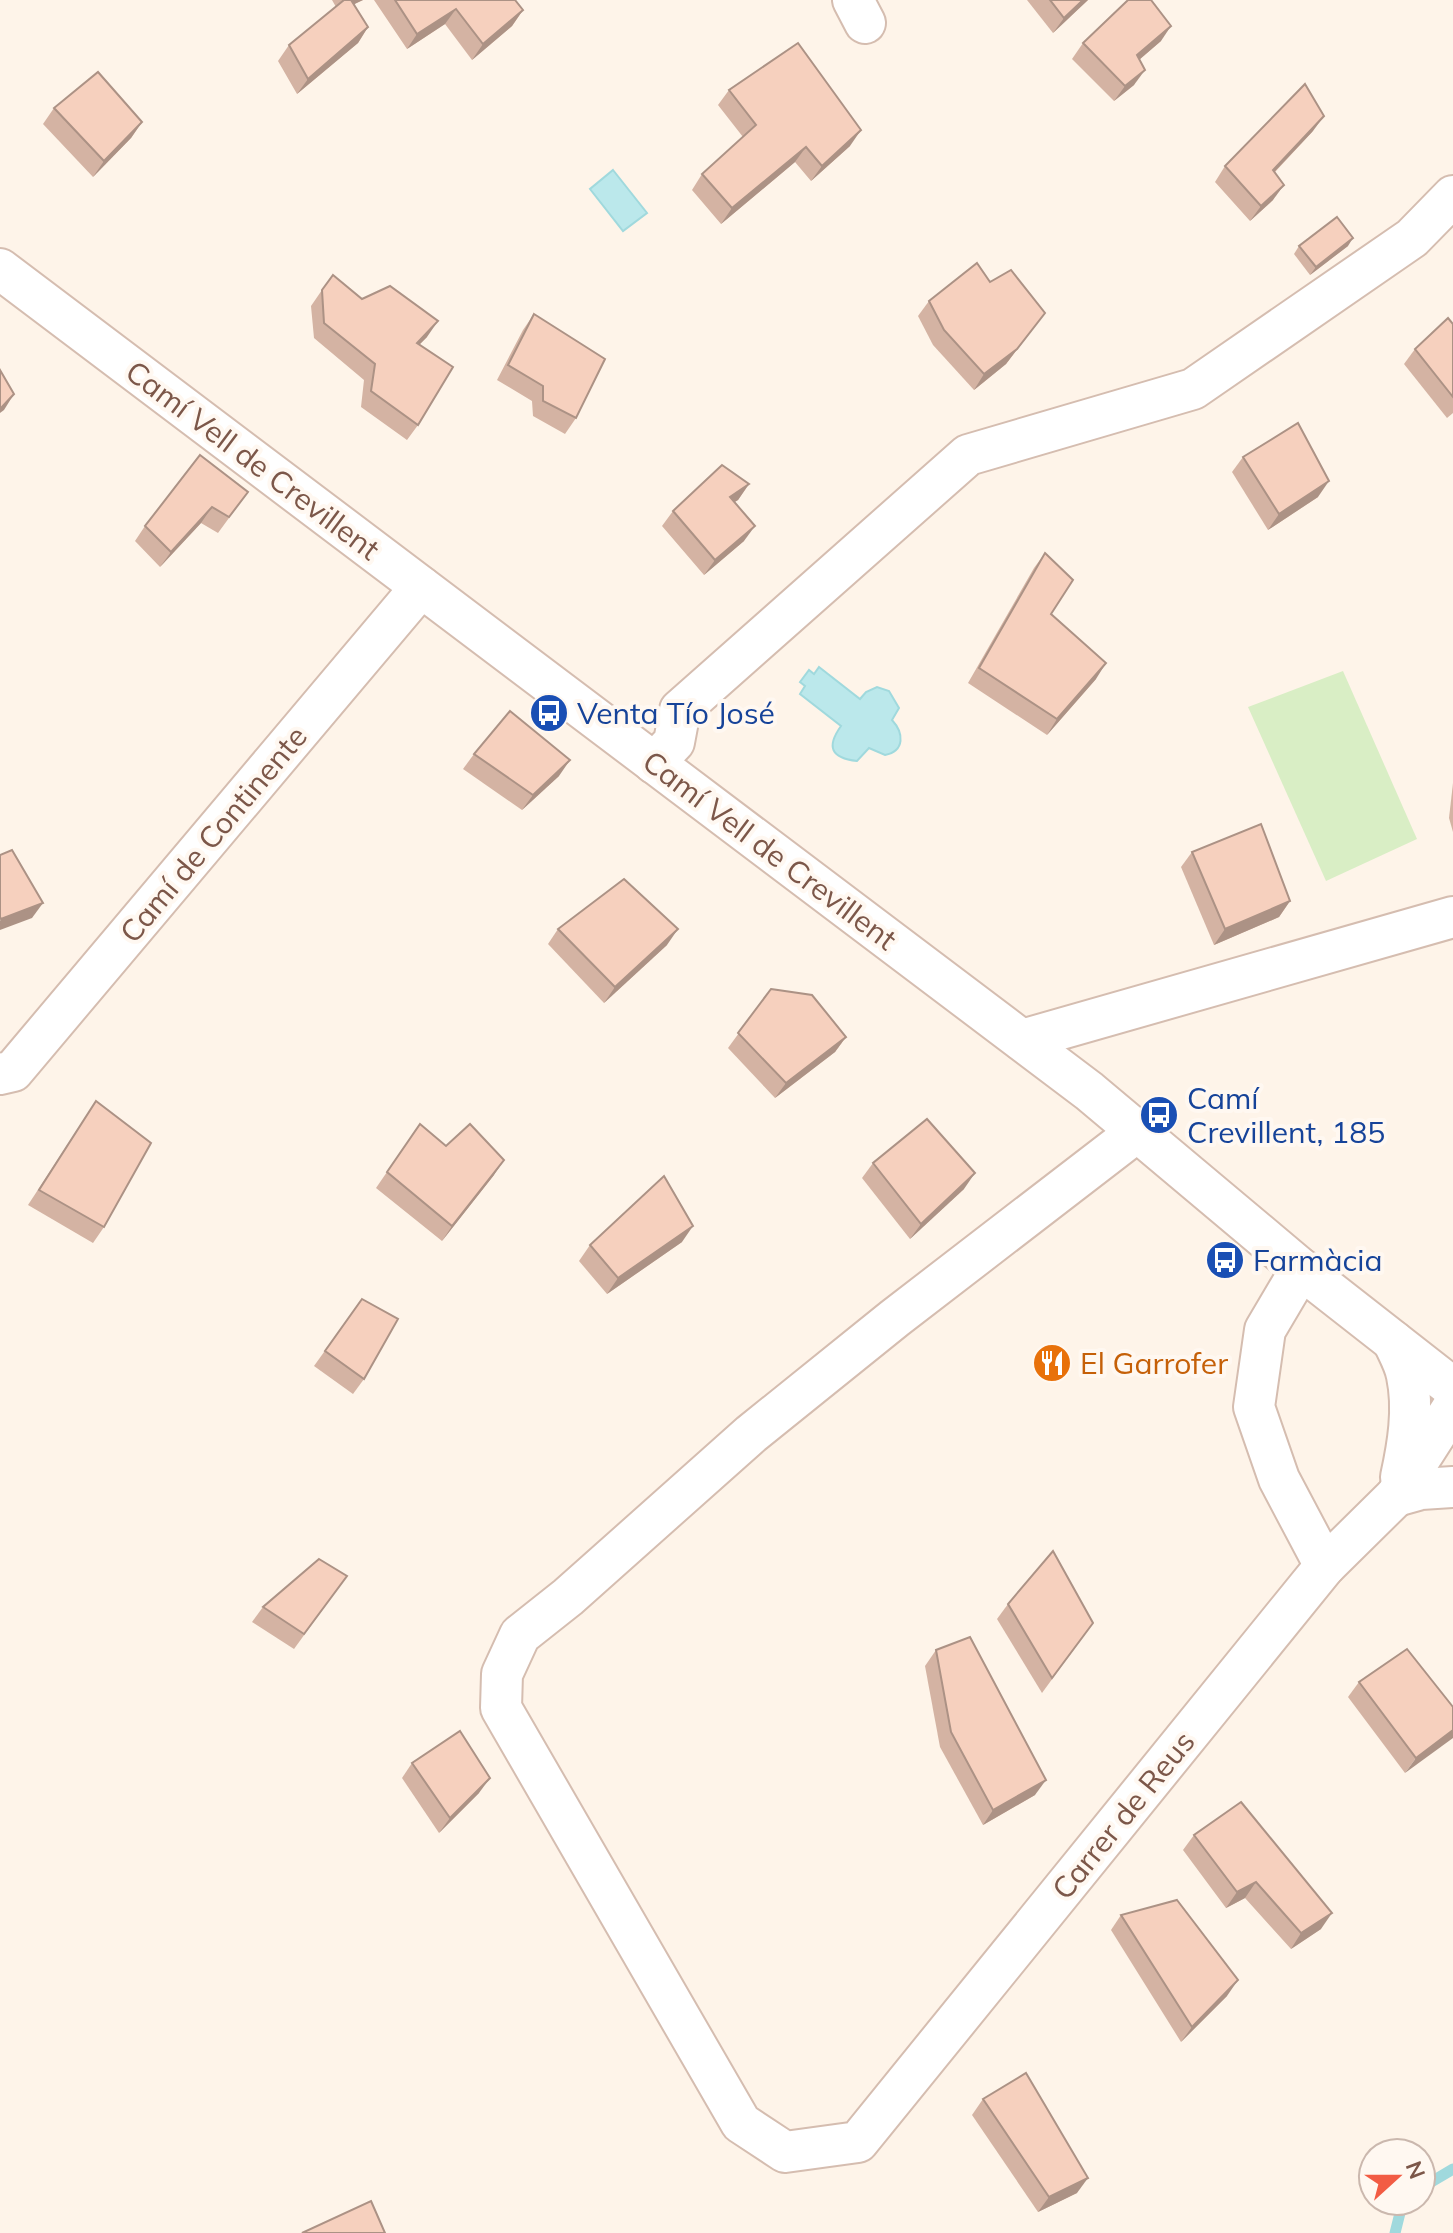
<svg xmlns="http://www.w3.org/2000/svg" width="1453" height="2233" viewBox="0 0 1453 2233" font-family="Mulish,sans-serif">
  <rect width="100%" height="100%" fill="#fef4e9"/>
  <path fill="#d9eec5" d="M 1343,671 L 1417,839 L 1326,881 L 1248,707 Z"/>
  <g fill="#bbe8eb" stroke="#a0d9dd" stroke-width="2">
    <path d="M 613,170 L 647,213 L 623,231 L 590,189 Z"/>
    <path d="M 819,667 L 860,699 L 866,692 L 877,687 L 889,691 L 899,708 L 892,720 C 904,733 905,751 885,755 L 869,748 L 857,761 C 831,758 826,747 841,726 L 800,694 L 805,686 L 800,682 L 809,670 L 814,674 Z"/>
  </g>
  <g fill="none" stroke-linecap="round" stroke-linejoin="round">
    <g stroke="#a0d9dd" stroke-width="11">
      <path d="M 1421,2188 L 1453,2169"/>
      <path d="M 1395,2233 L 1403,2201"/>
    </g>
    <g stroke="#d5bdb0" stroke-width="44">
      <g id="minor">
        <path d="M 853,0 L 865,23"/>
        <path d="M 0,269 L 1089,1091 L 1301,1269 L 1453,1388"/>
        <path d="M 654,763 L 674,742 L 680,710 L 968,455 L 1193,389 L 1412,238 L 1453,196"/>
        <path d="M 1022,1040 L 1453,917"/>
        <path d="M 0,1074 L 13,1071 L 421,587"/>
        <path d="M 1138,1131 L 895,1318 L 751,1434 L 568,1597 L 520,1635 L 502,1674 L 501,1708 L 741,2123 L 785,2152 L 858,2142 L 1325,1566 L 1396,1496 L 1453,1407"/>
        <path d="M 1301,1269 L 1265,1330 L 1254,1407 L 1279,1479 L 1325,1566"/>
        <path d="M 1393,1341 C 1398,1352 1405,1364 1407,1376 C 1414,1409 1408,1445 1401,1477"/>
        <path d="M 1396,1496 L 1421,1489 L 1453,1487"/>
      </g>
    </g>
    <use href="#minor" stroke="#fff" stroke-width="40"/>
  </g>
  <g fill="#d4b3a3">
    <path d="M 332,0 L 363,0 L 354,4 L 368,27 L 358,43 L 297,94 L 278,61 L 289,45 L 336,7 Z"/>
    <path d="M 374,0 L 515,0 L 523,10 L 512,26 L 472,60 L 445,24 L 407,49 Z"/>
    <path d="M 1027,0 L 1088,0 L 1053,33 Z"/>
    <path d="M 1161,41 L 1139,60 L 1134,85 L 1114,101 L 1072,59 L 1083,43 Z"/>
    <path d="M 729,90 L 850,146 L 811,181 L 795,162 L 721,224 L 692,190 L 702,174 L 743,137 L 718,105 Z"/>
    <path d="M 54,108 L 142,122 L 131,138 L 93,177 L 43,124 Z"/>
    <path d="M 1313,131 L 1275,172 L 1273,200 L 1250,221 L 1215,182 L 1225,166 Z"/>
    <path d="M 1299,246 L 1348,246 L 1310,275 L 1294,254 Z"/>
    <path d="M 990,282 L 1045,313 L 1006,364 L 974,390 L 933,345 L 918,316 L 929,301 Z"/>
    <path d="M 322,290 L 362,299 L 427,337 L 419,345 L 418,425 L 407,440 L 361,407 L 364,380 L 314,338 L 311,306 Z"/>
    <path d="M 534,314 L 576,418 L 565,434 L 533,416 L 532,401 L 497,380 L 523,330 Z"/>
    <path d="M 1453,324 L 1453,413 L 1447,418 L 1404,364 L 1415,349 Z"/>
    <path d="M 1243,457 L 1318,497 L 1268,530 L 1232,472 Z"/>
    <path d="M 749,484 L 738,500 L 734,502 L 744,541 L 704,575 L 662,526 L 673,511 Z"/>
    <path d="M 248,492 L 218,533 L 201,523 L 160,567 L 135,541 L 145,526 Z"/>
    <path d="M 1045,553 L 1051,614 L 1096,679 L 1047,735 L 968,683 L 1034,568 Z"/>
    <path d="M 474,754 L 559,776 L 522,810 L 463,769 Z"/>
    <path d="M 1453,783 L 1453,832 L 1449,818 Z"/>
    <path d="M 1192,852 L 1290,901 L 1279,917 L 1214,945 L 1181,867 Z"/>
    <path d="M 558,929 L 667,945 L 604,1003 L 548,944 Z"/>
    <path d="M 771,989 L 846,1037 L 835,1052 L 775,1098 L 728,1048 Z"/>
    <path d="M 96,1101 L 104,1227 L 93,1243 L 28,1205 Z"/>
    <path d="M 420,1124 L 446,1146 L 494,1175 L 442,1241 L 376,1188 Z"/>
    <path d="M 873,1163 L 964,1189 L 910,1239 L 862,1178 Z"/>
    <path d="M 682,1242 L 607,1294 L 579,1261 L 590,1245 Z"/>
    <path d="M 362,1299 L 364,1379 L 353,1394 L 314,1366 Z"/>
    <path d="M 347,1576 L 294,1649 L 252,1622 L 263,1607 Z"/>
    <path d="M 1008,1604 L 1093,1623 L 1042,1693 L 997,1619 Z"/>
    <path d="M 936,1650 L 1035,1795 L 983,1825 L 940,1747 L 925,1666 Z"/>
    <path d="M 1359,1682 L 1453,1707 L 1405,1773 L 1348,1697 Z"/>
    <path d="M 412,1763 L 479,1793 L 439,1833 L 402,1778 Z"/>
    <path d="M 1194,1835 L 1321,1929 L 1291,1949 L 1245,1898 L 1226,1908 L 1183,1850 Z"/>
    <path d="M 1121,1915 L 1227,1996 L 1181,2042 L 1111,1930 Z"/>
    <path d="M 983,2099 L 1077,2193 L 1038,2212 L 972,2115 Z"/>
  </g>
  <g fill="#ac9285">
    <path d="M 346,0 L 363,0 L 338,12 Z"/>
    <path d="M 1083,0 L 1088,0 L 1053,33 L 1064,18 Z"/>
    <path d="M 456,9 L 445,24 L 407,49 L 417,34 Z"/>
    <path d="M 523,10 L 512,26 L 472,60 L 483,44 Z"/>
    <path d="M 1171,26 L 1161,41 L 1126,71 L 1137,55 Z"/>
    <path d="M 368,27 L 358,43 L 297,94 L 308,79 Z"/>
    <path d="M 1145,70 L 1134,85 L 1114,101 L 1125,86 Z"/>
    <path d="M 1324,116 L 1313,131 L 1262,185 L 1273,170 Z"/>
    <path d="M 142,122 L 131,138 L 93,177 L 104,161 Z"/>
    <path d="M 861,130 L 850,146 L 811,181 L 822,166 Z"/>
    <path d="M 806,147 L 795,162 L 721,224 L 732,208 Z"/>
    <path d="M 1284,185 L 1273,200 L 1250,221 L 1261,206 Z"/>
    <path d="M 1353,238 L 1348,246 L 1310,275 L 1316,267 Z"/>
    <path d="M 1045,313 L 1006,364 L 974,390 L 984,374 Z"/>
    <path d="M 438,321 L 427,337 L 406,358 L 417,343 Z"/>
    <path d="M 14,394 L 4,410 L 0,413 L 0,409 Z"/>
    <path d="M 1329,481 L 1318,497 L 1268,530 L 1279,514 Z"/>
    <path d="M 749,484 L 738,500 L 719,512 L 730,497 Z"/>
    <path d="M 212,507 L 201,523 L 160,567 L 171,552 Z"/>
    <path d="M 755,526 L 744,541 L 704,575 L 715,560 Z"/>
    <path d="M 1106,663 L 1096,679 L 1047,735 L 1057,719 Z"/>
    <path d="M 570,760 L 559,776 L 522,810 L 533,795 Z"/>
    <path d="M 1290,901 L 1279,917 L 1214,945 L 1225,929 Z"/>
    <path d="M 43,903 L 32,918 L 0,930 L 0,921 L 1,919 Z"/>
    <path d="M 678,929 L 667,945 L 604,1003 L 615,987 Z"/>
    <path d="M 846,1037 L 835,1052 L 775,1098 L 786,1083 Z"/>
    <path d="M 504,1160 L 494,1175 L 442,1241 L 452,1226 Z"/>
    <path d="M 975,1173 L 964,1189 L 910,1239 L 921,1224 Z"/>
    <path d="M 693,1226 L 682,1242 L 607,1294 L 618,1278 Z"/>
    <path d="M 1453,1730 L 1453,1738 L 1405,1773 L 1416,1758 Z"/>
    <path d="M 490,1778 L 479,1793 L 439,1833 L 450,1818 Z"/>
    <path d="M 1046,1780 L 1035,1795 L 983,1825 L 993,1810 Z"/>
    <path d="M 1256,1882 L 1245,1898 L 1226,1908 L 1237,1892 Z"/>
    <path d="M 1332,1913 L 1321,1929 L 1291,1949 L 1301,1933 Z"/>
    <path d="M 1238,1980 L 1227,1996 L 1181,2042 L 1192,2027 Z"/>
    <path d="M 1088,2178 L 1077,2193 L 1038,2212 L 1049,2197 Z"/>
  </g>
  <g fill="#f6d0be" stroke="#ac9285" stroke-width="2">
    <path d="M 344,0 L 351,0 L 368,27 L 308,79 L 289,45 Z"/>
    <path d="M 395,0 L 515,0 L 523,10 L 483,44 L 456,9 L 417,34 Z"/>
    <path d="M 1050,0 L 1083,0 L 1064,18 Z"/>
    <path d="M 1128,0 L 1151,0 L 1171,26 L 1137,55 L 1145,70 L 1125,86 L 1083,43 Z"/>
    <path d="M 798,43 L 861,130 L 822,166 L 806,147 L 732,208 L 702,174 L 756,125 L 729,90 Z"/>
    <path d="M 98,72 L 142,122 L 104,161 L 54,108 Z"/>
    <path d="M 1305,84 L 1324,116 L 1273,170 L 1284,185 L 1261,206 L 1225,166 Z"/>
    <path d="M 1337,217 L 1353,238 L 1316,267 L 1299,246 Z"/>
    <path d="M 977,263 L 990,282 L 1011,270 L 1045,313 L 1017,349 L 984,374 L 944,330 L 929,301 Z"/>
    <path d="M 333,275 L 362,299 L 390,286 L 438,321 L 417,343 L 453,367 L 418,425 L 371,391 L 375,364 L 324,323 L 322,290 Z"/>
    <path d="M 534,314 L 605,359 L 576,418 L 543,401 L 543,386 L 508,365 Z"/>
    <path d="M 1448,318 L 1453,324 L 1453,397 L 1415,349 Z"/>
    <path d="M 0,370 L 14,394 L 0,409 Z"/>
    <path d="M 1298,423 L 1329,481 L 1279,514 L 1243,457 Z"/>
    <path d="M 200,455 L 248,492 L 229,517 L 212,507 L 171,552 L 145,526 Z"/>
    <path d="M 722,465 L 749,484 L 730,497 L 755,526 L 715,560 L 673,511 Z"/>
    <path d="M 1045,553 L 1073,580 L 1051,614 L 1106,663 L 1057,719 L 979,668 Z"/>
    <path d="M 510,711 L 570,760 L 533,795 L 474,754 Z"/>
    <path d="M 1261,824 L 1290,901 L 1225,929 L 1192,852 Z"/>
    <path d="M 12,850 L 43,903 L 1,919 L 0,917 L 0,855 Z"/>
    <path d="M 624,879 L 678,929 L 615,987 L 558,929 Z"/>
    <path d="M 771,989 L 812,995 L 846,1037 L 786,1083 L 738,1033 Z"/>
    <path d="M 96,1101 L 151,1143 L 104,1227 L 39,1190 Z"/>
    <path d="M 927,1119 L 975,1173 L 921,1224 L 873,1163 Z"/>
    <path d="M 420,1124 L 446,1146 L 470,1124 L 504,1160 L 452,1226 L 387,1172 Z"/>
    <path d="M 664,1176 L 693,1226 L 618,1278 L 590,1245 Z"/>
    <path d="M 362,1299 L 398,1319 L 364,1379 L 325,1351 Z"/>
    <path d="M 1053,1551 L 1093,1623 L 1052,1678 L 1008,1604 Z"/>
    <path d="M 319,1559 L 347,1576 L 304,1634 L 263,1607 Z"/>
    <path d="M 970,1637 L 1046,1780 L 993,1810 L 951,1732 L 936,1650 Z"/>
    <path d="M 1407,1649 L 1453,1707 L 1453,1730 L 1416,1758 L 1359,1682 Z"/>
    <path d="M 460,1731 L 490,1778 L 450,1818 L 412,1763 Z"/>
    <path d="M 1241,1802 L 1332,1913 L 1301,1933 L 1256,1882 L 1237,1892 L 1194,1835 Z"/>
    <path d="M 1177,1900 L 1238,1980 L 1192,2027 L 1121,1915 Z"/>
    <path d="M 1026,2073 L 1088,2178 L 1049,2197 L 983,2099 Z"/>
    <path d="M 371,2201 L 385,2233 L 302,2233 Z"/>
  </g>
  <defs>
    <g id="bus-disc" transform="scale(2)"><circle r="9.5" fill="#1a4fb4" stroke="#fff8f1"/><path d="M-5-6H5V4H4V6H2V4H-2V6H-4V4H-5ZM-3.5-4V0h7V-4ZM-3.5 1.2v1.5H-2V1.2ZM2 1.2v1.5H3.5V1.2Z" fill="#fff"/></g>
    <g id="restaurant-disc" transform="scale(2)"><circle r="9.5" fill="#e8710a" stroke="#fff8f1"/><path d="M-5-6h1v4h1v-4h1v4h1v-4h1v5L-1.5 .5V6h-2V.5L-5-1ZM5-6V6H3V1.5H1.5Q1.5-4 5-6Z" fill="#fff"/></g>
  </defs>
  <g fill-rule="evenodd">
    <use href="#bus-disc" x="549" y="713"/>
    <use href="#bus-disc" x="1159" y="1115"/>
    <use href="#bus-disc" x="1225" y="1260"/>
    <use href="#restaurant-disc" x="1052" y="1363"/>
  </g>
  <g text-anchor="middle" dominant-baseline="central" stroke-width="8" stroke-linejoin="round" paint-order="stroke">
    <g font-size="30" fill="#7c5749" stroke="#fff8f1">
      <text transform="translate(253 460) rotate(37)">Camí Vell de Crevillent</text>
      <text transform="translate(213 834) rotate(-50)">Camí de Continente</text>
      <text transform="translate(770 850) rotate(37)">Camí Vell de Crevillent</text>
      <text transform="translate(1123 1815) rotate(-51)">Carrer de Reus</text>
    </g>
    <g font-size="30" fill="#164399" stroke="#fff8f1" text-anchor="start">
      <text x="577" y="713">Venta Tío José</text>
      <text x="1187" y="1098">Camí<tspan x="1187" dy="34">Crevillent, 185</tspan></text>
      <text x="1253" y="1260">Farmàcia</text>
    </g>
    <g font-size="30" fill="#c56008" stroke="#fff8f1" text-anchor="start">
      <text x="1080" y="1363">El Garrofer</text>
    </g>
  </g>
  <g transform="translate(1397 2177) rotate(69)"><circle r="38" fill="#fff8f1" stroke="#cbb8ae" stroke-width="2"/>
  <path d="M0-6L14 30L0 20L-14 30Z" fill="#f25c44"/>
  <text y="-12" font-size="22" font-weight="bold" text-anchor="middle" fill="#7c5749">N</text>
  </g>
</svg>
